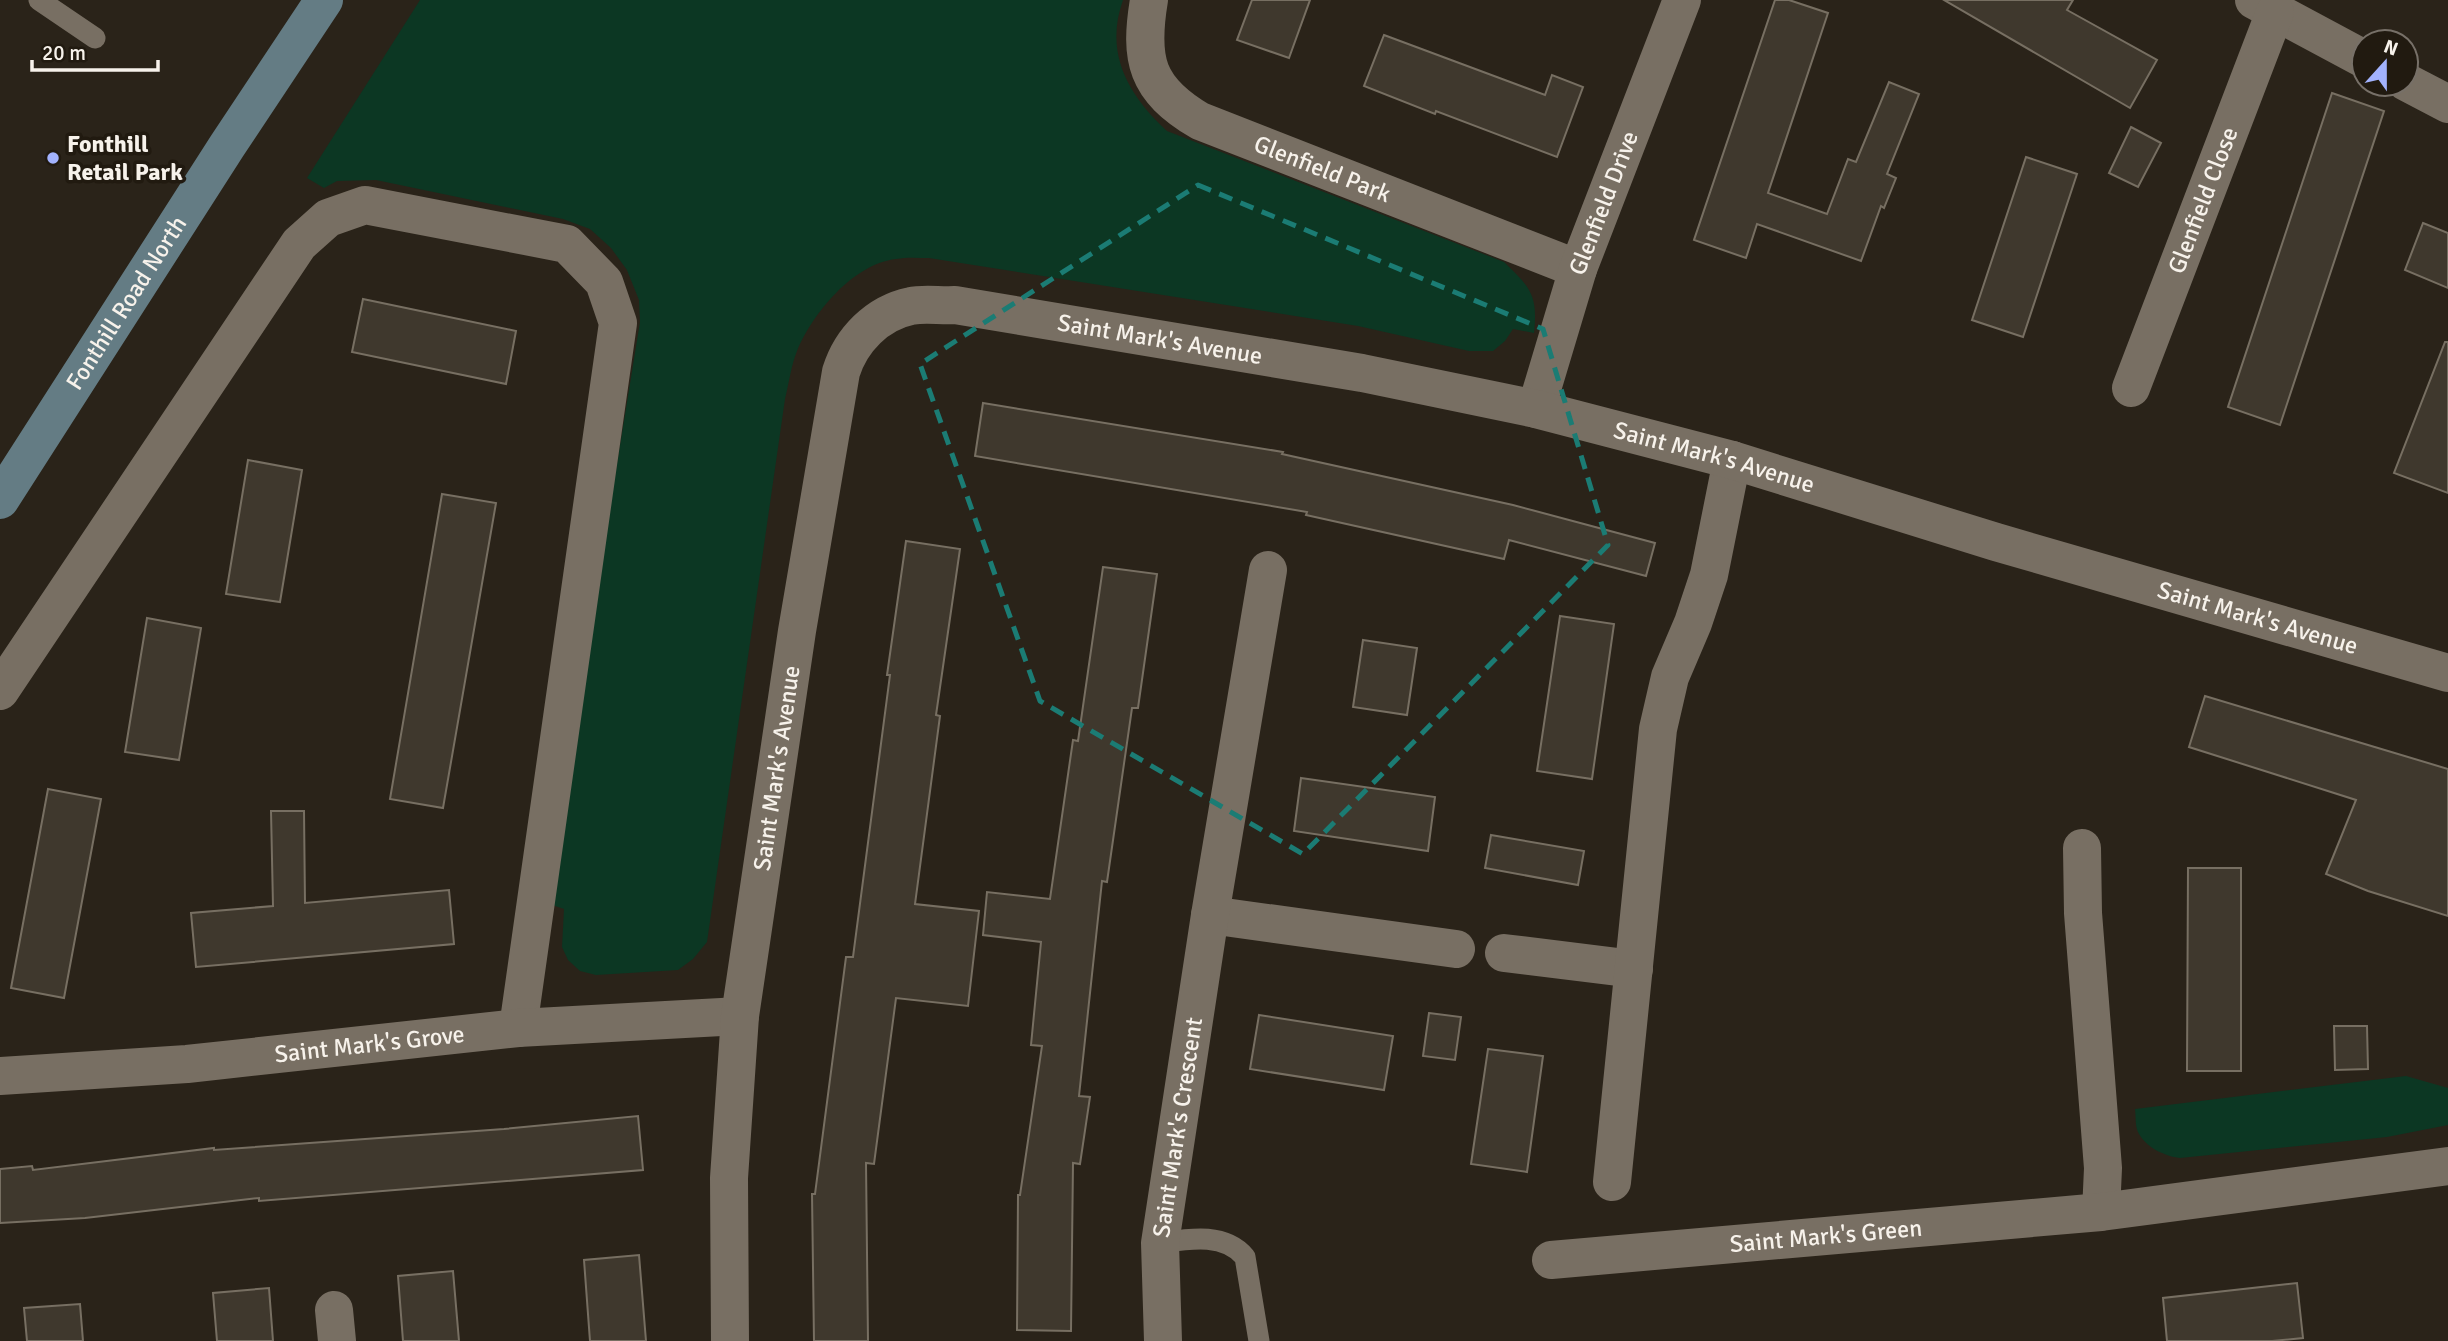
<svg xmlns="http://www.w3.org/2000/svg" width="2448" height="1341" viewBox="0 0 2448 1341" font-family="Signika,sans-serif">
  <rect width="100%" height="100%" fill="#2a2319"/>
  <g fill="#0c3723">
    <path d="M 420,0 L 1123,0 C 1104,53 1128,95 1167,131 L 1504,262 C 1531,288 1538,295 1534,333 L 1513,329 L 1505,341 L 1493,351 L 1469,351 L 1358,326 L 929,258 C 918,258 907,257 896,259 C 853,264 813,313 797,351 C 791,366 789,383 785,399 L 707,942 L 693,959 L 678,970 L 596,975 L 580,971 L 568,960 L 562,947 L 564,909 L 546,903 L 640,322 L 639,300 L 627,270 L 611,248 L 590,229 L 563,219 L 376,180 L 337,181 L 324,188 L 307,178 Z"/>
    <path d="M 2406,1076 L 2448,1088 L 2448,1125 L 2387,1137 L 2180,1158 C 2164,1156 2145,1147 2138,1132 C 2135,1126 2136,1116 2135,1109 Z"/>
  </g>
  <g fill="#3f382d" stroke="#776f62" stroke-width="2">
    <path d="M 1252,0 L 1310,0 L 1289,58 L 1237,40 Z"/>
    <path d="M 1775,0 L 1789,0 L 1828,13 L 1768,193 L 1827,214 L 1848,159 L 1856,162 L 1889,82 L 1919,94 L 1887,174 L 1896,178 L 1884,208 L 1881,206 L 1861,261 L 1757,224 L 1746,258 L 1694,240 Z"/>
    <path d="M 1944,0 L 2073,0 L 2067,10 L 2157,60 L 2130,108 Z"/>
    <path d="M 1384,35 L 1545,95 L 1552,75 L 1583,87 L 1557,157 L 1436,111 L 1435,114 L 1364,86 Z"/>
    <path d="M 2332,93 L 2384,111 L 2280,425 L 2228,407 Z"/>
    <path d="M 2131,127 L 2161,143 L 2138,187 L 2109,173 Z"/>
    <path d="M 2026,157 L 2077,174 L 2023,337 L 1972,320 Z"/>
    <path d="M 2423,223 L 2448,233 L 2448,288 L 2405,270 Z"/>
    <path d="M 363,299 L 516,331 L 506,384 L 352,352 Z"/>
    <path d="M 2445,342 L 2448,342 L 2448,493 L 2394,473 Z"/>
    <path d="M 983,403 L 1283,452 L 1282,454 L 1513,505 L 1655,543 L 1646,576 L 1509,540 L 1504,559 L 1306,515 L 1307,512 L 975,456 Z"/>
    <path d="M 248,460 L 302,470 L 280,602 L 226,594 Z"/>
    <path d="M 442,494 L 496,503 L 443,808 L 390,799 Z"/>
    <path d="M 906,541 L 960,549 L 936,715 L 940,716 L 915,904 L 979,911 L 974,954 L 968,1006 L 896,998 L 874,1164 L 866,1163 L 868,1341 L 814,1341 L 812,1194 L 815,1194 L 846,957 L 853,957 L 890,675 L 887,675 Z"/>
    <path d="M 1103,567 L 1157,574 L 1138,708 L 1132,708 L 1107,882 L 1102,881 L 1079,1096 L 1090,1097 L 1080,1164 L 1073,1163 L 1071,1331 L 1017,1330 L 1018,1195 L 1020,1195 L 1042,1046 L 1031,1045 L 1041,942 L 983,935 L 987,892 L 1050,899 L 1073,740 L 1078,741 Z"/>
    <path d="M 1560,616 L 1614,624 L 1592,779 L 1537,771 Z"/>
    <path d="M 147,618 L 201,628 L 179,760 L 125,752 Z"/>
    <path d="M 1363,640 L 1417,648 L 1407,715 L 1353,707 Z"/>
    <path d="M 2205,696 L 2448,769 L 2448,916 L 2368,891 L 2326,874 L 2356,800 L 2189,747 Z"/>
    <path d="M 1301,778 L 1435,797 L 1428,851 L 1294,831 Z"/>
    <path d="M 48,789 L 101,799 L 64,998 L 11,988 Z"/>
    <path d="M 271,811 L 304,811 L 305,903 L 449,890 L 454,944 L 196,967 L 191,913 L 273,906 Z"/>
    <path d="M 1491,835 L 1584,851 L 1578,885 L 1485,868 Z"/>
    <path d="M 2188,868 L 2241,868 L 2241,1071 L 2187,1071 Z"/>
    <path d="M 1429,1013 L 1461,1017 L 1455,1060 L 1423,1056 Z"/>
    <path d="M 1259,1015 L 1393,1036 L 1384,1090 L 1250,1069 Z"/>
    <path d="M 2334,1026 L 2367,1026 L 2368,1069 L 2335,1070 Z"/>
    <path d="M 1488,1049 L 1543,1056 L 1527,1172 L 1471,1164 Z"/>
    <path d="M 638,1116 L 643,1170 L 259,1201 L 259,1198 L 85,1218 L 0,1223 L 0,1169 L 32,1166 L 33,1170 L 214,1148 L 214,1150 L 504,1129 Z"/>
    <path d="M 639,1255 L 646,1341 L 590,1341 L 584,1260 Z"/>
    <path d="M 453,1271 L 459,1341 L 403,1341 L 398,1276 Z"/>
    <path d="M 2297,1283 L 2303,1338 L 2272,1341 L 2167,1341 L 2163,1298 Z"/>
    <path d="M 269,1288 L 273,1341 L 217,1341 L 213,1293 Z"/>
    <path d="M 80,1304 L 83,1341 L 27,1341 L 24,1308 Z"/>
  </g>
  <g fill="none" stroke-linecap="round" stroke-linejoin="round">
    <g stroke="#786f63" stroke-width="21">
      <path d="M 39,0 L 95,38"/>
      <path d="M 1160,1243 C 1188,1239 1224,1232 1245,1257 L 1259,1341"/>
    </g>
    <g stroke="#786f63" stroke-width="38">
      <path id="s1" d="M 1149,0 C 1139,60 1146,89 1200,121 L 1578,269"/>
      <path d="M 2254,0 L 2364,59"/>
      <path d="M 2406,82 L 2448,104"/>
      <path id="s2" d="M 2131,388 L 2275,12"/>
      <path id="s3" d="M 1536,409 L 1578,269 L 1682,0"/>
      <path d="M 0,691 L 299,244 L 328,218 L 365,205 L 567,244 L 604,282 L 618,323 L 518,1028"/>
      <path d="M 2082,848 L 2083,913 L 2103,1168 L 2101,1212"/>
      <path d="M 1210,915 L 1456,949"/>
      <path d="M 1504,953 L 1634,969"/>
      <path id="s4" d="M 0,1076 L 187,1064 L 518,1028 L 740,1016"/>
      <path d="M 1612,1182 L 1658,729 L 1670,677 L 1693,623 L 1709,575 L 1732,460"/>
      <path id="s5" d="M 1551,1260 L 2101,1212 L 2448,1166"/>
      <path d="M 334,1310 L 337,1341"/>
      <path id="s6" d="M 730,1341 L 729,1178 L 740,1016 L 797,631 L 841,372 C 851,340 877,313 911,306 C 924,303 941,306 955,305 L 1362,373 L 1536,409 L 1732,460 L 1996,542 L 2448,673"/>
      <path id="s7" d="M 1163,1341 L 1160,1243 L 1210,915 L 1268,570"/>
    </g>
    <path stroke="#647c84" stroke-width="38" id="s8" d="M 0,500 L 227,146 L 324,0"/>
  </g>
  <path fill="none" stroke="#1b7c74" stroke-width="5" stroke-dasharray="14 9" stroke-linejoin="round" d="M 1198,185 L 1543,329 L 1608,545 L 1303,854 L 1040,701 L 920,364 Z"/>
  <circle fill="#a2b2fd" stroke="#211a10" stroke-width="2.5" cx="53" cy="158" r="7"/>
  <g text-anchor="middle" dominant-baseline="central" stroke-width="7" stroke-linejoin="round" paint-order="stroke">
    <g font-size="24" font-weight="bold" fill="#f7f2eb" stroke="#211a10" text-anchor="start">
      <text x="67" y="144">Fonthill<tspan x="67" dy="28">Retail Park</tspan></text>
    </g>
    <g font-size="24" fill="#f7f2eb" stroke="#211a10">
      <text stroke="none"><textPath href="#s1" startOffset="275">Glenfield Park</textPath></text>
      <text stroke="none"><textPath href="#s2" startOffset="201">Glenfield Close</textPath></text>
      <text stroke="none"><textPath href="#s3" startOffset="217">Glenfield Drive</textPath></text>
      <text stroke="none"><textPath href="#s8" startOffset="234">Fonthill Road North</textPath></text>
      <text stroke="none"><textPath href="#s6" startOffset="1330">Saint Mark's Avenue</textPath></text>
      <text stroke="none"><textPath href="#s6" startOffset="1897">Saint Mark's Avenue</textPath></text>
      <text stroke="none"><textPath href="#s6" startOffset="2464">Saint Mark's Avenue</textPath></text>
      <text stroke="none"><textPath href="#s6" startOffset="576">Saint Mark's Avenue</textPath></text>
      <text stroke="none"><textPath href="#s4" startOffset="371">Saint Mark's Grove</textPath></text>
      <text stroke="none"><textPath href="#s7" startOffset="215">Saint Mark's Crescent</textPath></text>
      <text stroke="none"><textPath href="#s5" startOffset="276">Saint Mark's Green</textPath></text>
    </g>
  </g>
  <g transform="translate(2385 63) rotate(21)"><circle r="33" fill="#211a10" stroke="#777068" stroke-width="2"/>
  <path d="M0-5L12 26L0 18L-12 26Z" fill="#a2b2fd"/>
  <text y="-10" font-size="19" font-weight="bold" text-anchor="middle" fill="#f7f2eb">N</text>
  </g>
  <path d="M32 60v10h126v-10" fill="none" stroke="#f7f2eb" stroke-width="3.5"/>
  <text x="42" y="60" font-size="21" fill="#f7f2eb" stroke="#211a10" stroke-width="5" paint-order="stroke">20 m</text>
</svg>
